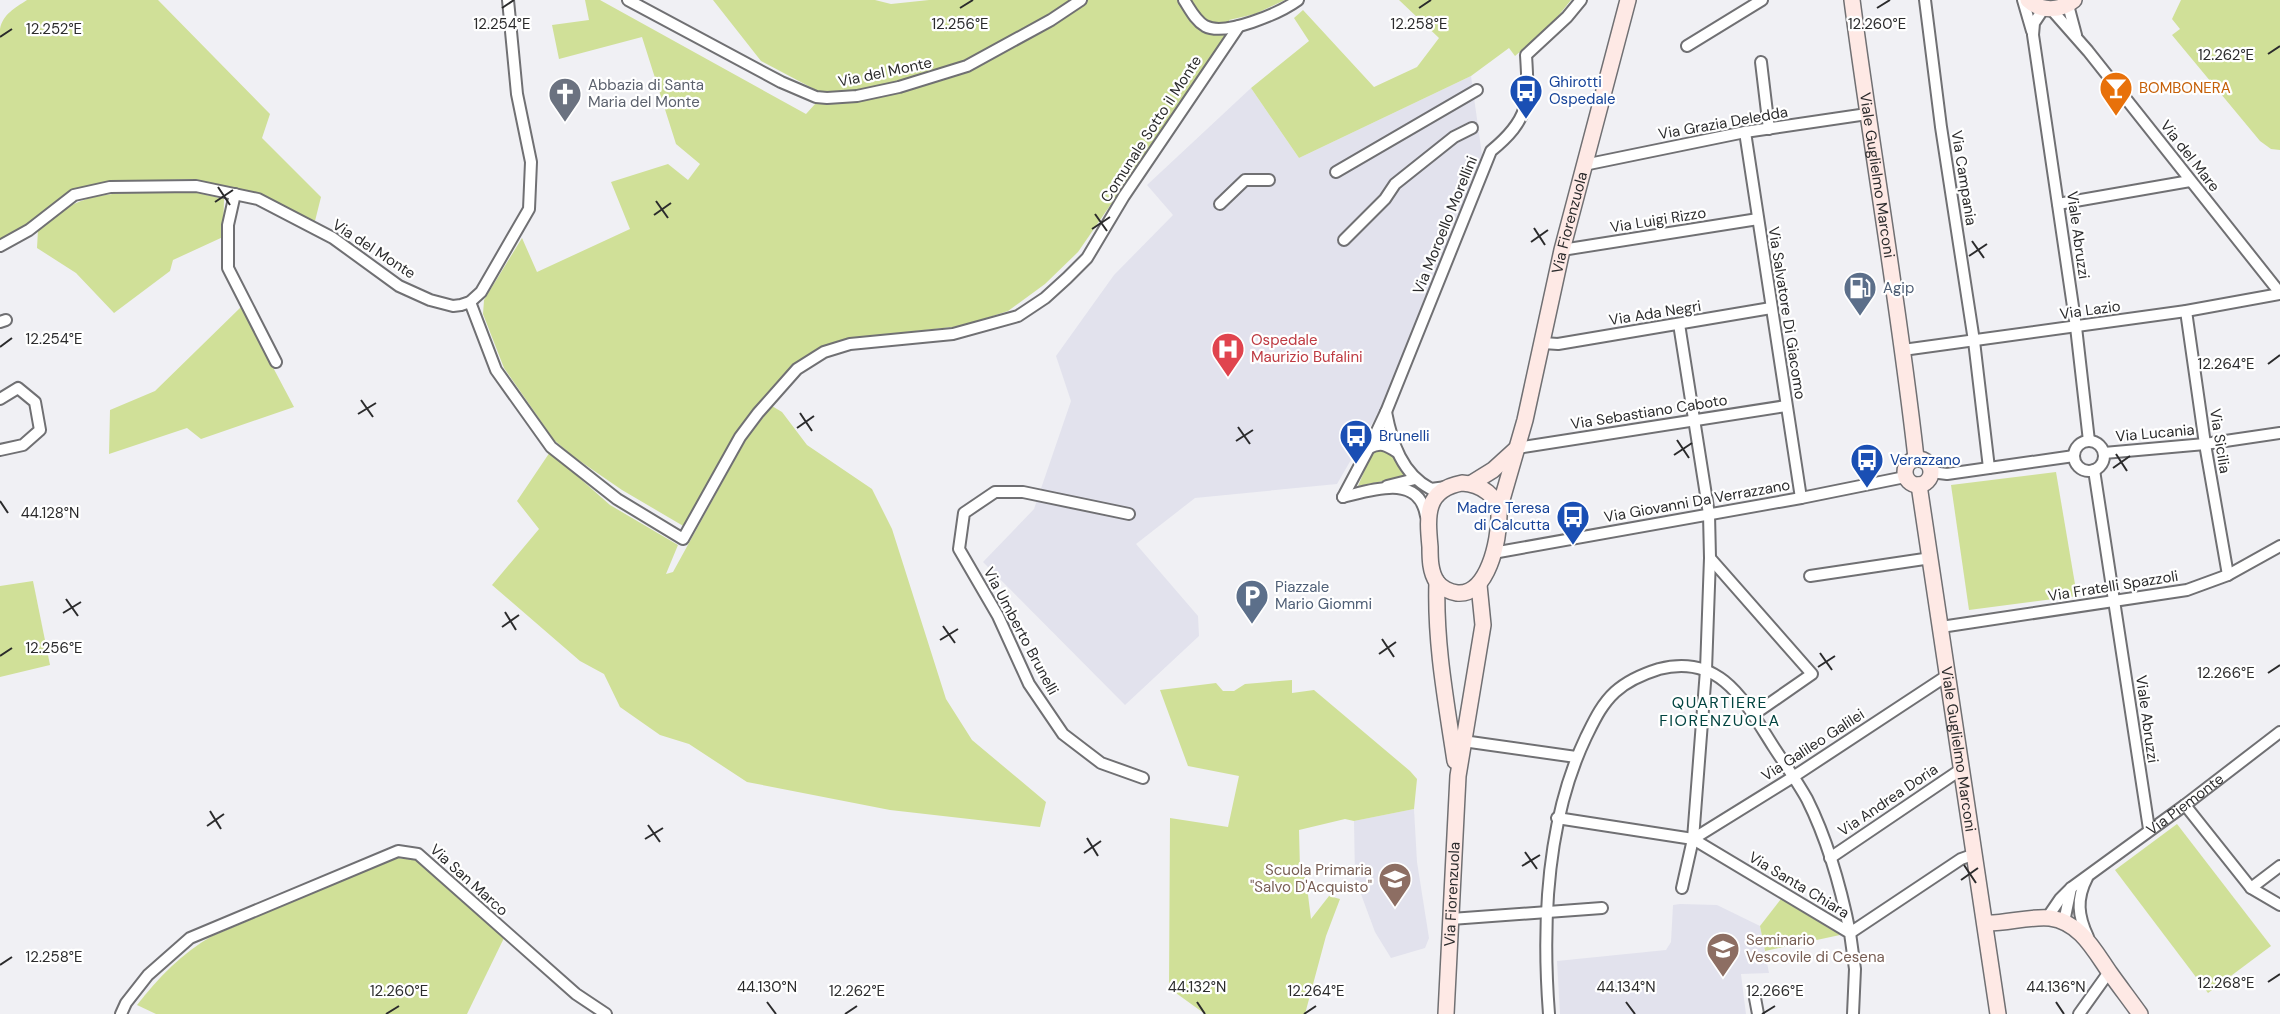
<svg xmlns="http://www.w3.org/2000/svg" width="2280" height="1014" viewBox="0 0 2280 1014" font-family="'DM Sans',sans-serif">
  <rect width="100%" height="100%" fill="#f0f0f4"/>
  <g fill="#e2e2ed">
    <path d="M 1471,76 L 1483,162 L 1415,323 L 1381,408 L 1337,484 L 1195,498 L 1136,544 L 1198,616 L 1199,636 L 1125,705 L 983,562 L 1034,509 L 1071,401 L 1056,356 L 1114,275 L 1173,215 L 1147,185 L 1251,88 L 1299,158 Z"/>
    <path d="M 1414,809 L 1417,862 L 1429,938 L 1425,948 L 1391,958 L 1375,932 L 1355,878 L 1354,821 Z"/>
    <path d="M 1680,904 L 1717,905 L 1760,926 L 1769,973 L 1741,974 L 1746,1014 L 1560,1014 L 1557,961 L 1666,950 L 1671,942 L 1673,905 Z"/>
  </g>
  <g fill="#d0e098">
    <path d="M 27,0 L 158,0 L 270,114 L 262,138 L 321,197 L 315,221 L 237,191 L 195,179 L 107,182 L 73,191 L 21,229 L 0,240 L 0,29 C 3,14 15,8 27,0 Z"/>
    <path d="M 585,0 L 600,0 L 806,114 L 816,103 L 814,89 L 761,61 L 713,0 L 875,0 L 891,4 L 929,0 L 1285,0 L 1255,14 L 1229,20 L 1229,33 L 1078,252 L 1045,284 L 1008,311 L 962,326 L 860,337 L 829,345 L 773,390 L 685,527 L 622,490 L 574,457 L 554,440 L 504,368 L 483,314 L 484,300 L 522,238 L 537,272 L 630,229 L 611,182 L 668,164 L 688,180 L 700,164 L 676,144 L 642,37 L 559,59 L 552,25 L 589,20 Z"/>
    <path d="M 1399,0 L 1571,0 L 1551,25 L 1515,56 L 1509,48 L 1471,76 L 1299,158 L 1251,88 L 1309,41 L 1294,18 L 1303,10 L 1374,87 L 1417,67 L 1439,38 Z"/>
    <path d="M 2181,0 L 2280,0 L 2280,150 L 2271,149 L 2260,141 L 2172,35 L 2180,29 L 2172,19 Z"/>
    <path d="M 198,193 L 224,199 L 223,237 L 173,260 L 170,271 L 114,313 L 76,273 L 37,248 L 38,230 C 51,218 65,207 81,201 C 114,189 163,193 198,193 Z"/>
    <path d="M 241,307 L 294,407 L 201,439 L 187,428 L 109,454 L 110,410 L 155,391 Z"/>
    <path d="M 772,406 L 782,412 L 807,445 L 872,489 L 892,529 L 946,699 L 972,740 L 1046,802 L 1040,827 L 890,810 L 747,782 L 689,744 L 660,735 L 620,707 L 604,674 L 580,661 L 492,585 L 539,529 L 517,501 L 550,452 L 610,505 L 678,545 L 666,574 L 673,572 L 745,441 Z"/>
    <path d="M 1379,447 L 1388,450 L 1403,473 L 1403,477 L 1358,486 L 1369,460 Z"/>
    <path d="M 2056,472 L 2077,596 L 1969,610 L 1951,485 Z"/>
    <path d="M 33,581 L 50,665 L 0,677 L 0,586 Z"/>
    <path d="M 1292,680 L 1292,693 L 1314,690 L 1410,771 L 1417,779 L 1414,809 L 1354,821 L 1345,819 L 1299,830 L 1300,870 L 1306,879 L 1311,919 L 1329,896 L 1340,899 L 1326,936 L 1305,1014 L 1205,1014 L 1169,988 L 1170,818 L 1228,827 L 1239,776 L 1188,766 L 1160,690 L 1216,683 L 1223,691 L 1234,691 L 1245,684 Z"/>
    <path d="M 2177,824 L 2271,946 L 2208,993 L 2115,870 Z"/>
    <path d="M 397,858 L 416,860 L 434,873 L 504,938 L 467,1014 L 156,1014 L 137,1005 C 158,978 182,953 212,936 Z"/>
    <path d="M 1781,899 L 1840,935 L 1765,951 L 1760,926 Z"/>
  </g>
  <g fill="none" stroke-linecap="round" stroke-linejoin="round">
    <g stroke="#707073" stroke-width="14">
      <g id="street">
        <path d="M 628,0 L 781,82 L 816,97 L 827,98 L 857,96 L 899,87 L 967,66 L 1051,20 L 1081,0"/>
        <path d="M 1184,0 C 1190,9 1195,20 1205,26 C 1225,37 1280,13 1298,0"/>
        <path d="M 1925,0 L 1941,127 L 1974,341 L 1989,468"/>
        <path d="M 2023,0 L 2032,31"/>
        <path d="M 2068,5 L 2076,35"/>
        <path d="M 2044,8 L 2034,23 L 2033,35 L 2076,327 L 2089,441"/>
        <path d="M 2051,9 L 2088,51 L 2280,293"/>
        <path d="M 1687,46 L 1762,0"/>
        <path d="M 1761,62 L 1769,129"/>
        <path d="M 1745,132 L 1801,498"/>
        <path d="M 1584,165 L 1745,132 L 1867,114"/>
        <path d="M 1336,172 L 1477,90"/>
        <path d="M 235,194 L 228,225 L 228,268 L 276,362"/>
        <path d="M 1220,204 L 1245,180 L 1269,180"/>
        <path d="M 2058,204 L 2190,181"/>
        <path d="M 1344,240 L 1385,199 L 1395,184 L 1454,137 L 1472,128"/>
        <path d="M 0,246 L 29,230 L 74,195 L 110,187 L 196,186 L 258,199 L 333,238 L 399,286 L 430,300 L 453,306 L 461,305 L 470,302 L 481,292 L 529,209 L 531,162 L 517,94 L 508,0"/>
        <path d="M 1562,250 L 1758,219"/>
        <path d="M 470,302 L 496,370 L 551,447 L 617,499 L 683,539 L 740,437 L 758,413 L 797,369 L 824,352 L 850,344 L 953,334 L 1018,316 L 1045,298 L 1067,278 L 1087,258 L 1124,196 L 1239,26"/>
        <path d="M 2186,311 L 2205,444 L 2228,575"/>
        <path d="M 0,322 L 6,320"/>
        <path d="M 1679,324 L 1709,514 L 1710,558 L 1706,670 L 1693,839 L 1682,888"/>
        <path d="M 1543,343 L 1558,344 L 1771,308"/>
        <path d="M 1903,350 L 2186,311 L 2280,294"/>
        <path d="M 0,399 L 18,388 L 35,402 L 40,430 L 23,445 L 0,450"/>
        <path d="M 1386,412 C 1392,443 1402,474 1431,489 L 1446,487"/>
        <circle cx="2089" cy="456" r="15"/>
        <path d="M 1369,448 C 1381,442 1386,445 1397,452"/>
        <path d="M 1517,448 L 1786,406"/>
        <path d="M 2104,453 L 2205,444 L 2280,433"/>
        <path d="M 2094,470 L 2149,829"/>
        <path d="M 1931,472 L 1947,474 L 2074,456"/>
        <path d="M 1387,486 L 1415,479"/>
        <path d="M 1343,497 L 1369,448 L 1386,412 L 1491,151 C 1530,119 1529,102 1526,55 L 1567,17 L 1581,0"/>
        <path d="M 1343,497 C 1372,490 1419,473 1426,516"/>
        <path d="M 1129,514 L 1023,492 L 995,492 L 964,513 L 959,549 L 998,616 L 1029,684 L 1063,734 L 1101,763 L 1143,778"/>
        <path d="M 1493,553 L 1801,498 L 1905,477"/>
        <path d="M 1710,558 L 1812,674 L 1753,715"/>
        <path d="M 1810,576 L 1931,558"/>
        <path d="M 1941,627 L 2187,590 L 2228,575 L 2280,546"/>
        <path d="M 1463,741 L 1576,757"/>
        <path d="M 2185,805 L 2251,888 L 2280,905"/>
        <path d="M 1557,818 L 1693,839 L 1850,933 L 1855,969 L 1853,1014"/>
        <path d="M 1693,839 L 1793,777 L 1948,675"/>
        <path d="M 1830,858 L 1963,768"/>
        <path d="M 2087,878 C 2076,899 2078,916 2088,937"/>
        <path d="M 2251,888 L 2280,866"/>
        <path id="s1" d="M 2047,918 L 2060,899 L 2071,888 L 2185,805 L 2280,732"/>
        <path d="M 1451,919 L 1602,908"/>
        <path d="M 2064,922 L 2071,888"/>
        <path d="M 1755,998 L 1758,1014"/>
        <path d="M 121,1014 L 126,1003 L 148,975 L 190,938 L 398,851 L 418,854 L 576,994 L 606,1014"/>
        <path d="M 1549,1014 C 1542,923 1546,821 1586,737 C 1594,721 1601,705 1615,692 C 1627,681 1643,674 1659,669 C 1721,653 1745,702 1773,746 C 1784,763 1797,781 1807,799 C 1828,841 1841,888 1850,933 L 1961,859 L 1975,854"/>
        <path d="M 2079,1014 L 2109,972"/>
      </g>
    </g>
    <g stroke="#707073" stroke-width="18">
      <g id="secondary">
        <path id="s2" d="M 1852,0 C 1872,153 1899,305 1916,458"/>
        <path d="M 2028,0 C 2041,12 2061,11 2074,0"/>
        <circle cx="1918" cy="472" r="13"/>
        <path d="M 1462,483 C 1481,484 1499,496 1499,516 C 1499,540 1488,596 1457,593 C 1450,592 1441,588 1437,582 C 1430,572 1430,558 1430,547 C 1427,515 1425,490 1462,483 Z"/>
        <path d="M 1472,483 L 1493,470 L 1515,450"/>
        <path id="s3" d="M 1919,485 L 1998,1014"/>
        <path id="s4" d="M 1499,510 L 1525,420 L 1562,250 L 1628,0"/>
        <path d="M 1437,582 C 1435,643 1446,701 1455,761"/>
        <path d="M 1985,923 C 2006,924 2028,916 2050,918 C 2080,922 2094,950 2110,973 C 2120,987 2130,1000 2140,1014"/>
        <path id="s5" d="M 1446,1014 L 1458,776 L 1483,625 L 1479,585"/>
      </g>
    </g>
    <use href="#street" stroke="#fff" stroke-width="10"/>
    <use href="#secondary" stroke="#fee9e5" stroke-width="15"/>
  </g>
  <path fill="none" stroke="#2b2b2c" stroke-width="2" d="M 502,8 L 514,0M 960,8 L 973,0M 1419,8 L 1431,0M 1877,8 L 1890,0M 0,37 L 12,29M 2268,54 L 2280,46M 218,187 L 230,205M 656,201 L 668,218M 215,202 L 233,190M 1095,214 L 1107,231M 654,215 L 671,203M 1534,228 L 1545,245M 1092,229 L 1110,217M 1972,241 L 1984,258M 1531,242 L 1548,230M 1969,256 L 1987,244M 0,347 L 12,338M 2268,364 L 2280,355M 361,400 L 373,417M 800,413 L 812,431M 358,414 L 376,403M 1238,427 L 1250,444M 797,428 L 814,416M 1677,440 L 1689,458M 1236,441 L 1253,430M 2116,454 L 2127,471M 1674,455 L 1692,443M 2113,468 L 2130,456M 0,501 L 8,513M 66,599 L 78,616M 505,612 L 516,630M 63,613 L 81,602M 943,626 L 955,643M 502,627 L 519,615M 1382,639 L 1394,657M 940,640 L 958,629M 1820,653 L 1832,670M 1379,654 L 1396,642M 0,656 L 12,648M 1818,667 L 1835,656M 2268,673 L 2280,665M 210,811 L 221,829M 648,825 L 660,842M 207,826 L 224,814M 1087,838 L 1098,856M 645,839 L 663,828M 1525,852 L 1537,869M 1084,853 L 1101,841M 1964,865 L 1976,883M 1522,866 L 1540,855M 1961,880 L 1978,868M 0,965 L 12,957M 2268,982 L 2280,974M 767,1002 L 776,1014M 1197,1002 L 1205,1014M 1626,1002 L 1635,1014M 2056,1002 L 2064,1014M 386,1014 L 399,1006M 845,1014 L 857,1006M 1304,1014 L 1316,1006M 1762,1014 L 1775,1006"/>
  <defs>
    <g id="bar-pin" transform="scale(1.725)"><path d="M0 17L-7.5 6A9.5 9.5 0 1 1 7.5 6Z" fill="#e8710a" stroke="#fff"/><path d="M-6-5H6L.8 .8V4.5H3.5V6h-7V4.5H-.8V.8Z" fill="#fff"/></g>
    <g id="bus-pin" transform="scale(1.725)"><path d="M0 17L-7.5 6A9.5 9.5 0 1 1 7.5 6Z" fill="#1a4fb4" stroke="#fff"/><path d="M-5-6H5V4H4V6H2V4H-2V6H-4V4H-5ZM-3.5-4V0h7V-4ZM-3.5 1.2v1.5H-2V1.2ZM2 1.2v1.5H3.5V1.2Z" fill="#fff"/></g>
    <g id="church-pin" transform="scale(1.725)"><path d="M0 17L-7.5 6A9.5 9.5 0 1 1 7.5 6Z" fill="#6b7280" stroke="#fff"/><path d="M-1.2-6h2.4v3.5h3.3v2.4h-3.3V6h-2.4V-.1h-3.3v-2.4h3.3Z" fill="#fff"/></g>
    <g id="fuel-pin" transform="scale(1.725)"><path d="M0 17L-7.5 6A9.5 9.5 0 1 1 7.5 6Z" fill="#5c6f8a" stroke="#fff"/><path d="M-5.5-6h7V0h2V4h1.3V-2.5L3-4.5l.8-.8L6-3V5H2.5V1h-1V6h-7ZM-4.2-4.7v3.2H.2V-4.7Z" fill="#fff"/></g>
    <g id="hospital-pin" transform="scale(1.725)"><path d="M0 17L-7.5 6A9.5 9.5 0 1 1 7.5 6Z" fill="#e0444e" stroke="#fff"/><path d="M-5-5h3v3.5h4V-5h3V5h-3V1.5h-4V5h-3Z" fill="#fff"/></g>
    <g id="parking-pin" transform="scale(1.725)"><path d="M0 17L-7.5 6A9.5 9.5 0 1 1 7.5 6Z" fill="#5c6f8a" stroke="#fff"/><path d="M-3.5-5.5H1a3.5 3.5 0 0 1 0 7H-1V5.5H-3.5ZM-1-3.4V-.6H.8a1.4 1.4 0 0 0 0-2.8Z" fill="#fff"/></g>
    <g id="school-pin" transform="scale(1.725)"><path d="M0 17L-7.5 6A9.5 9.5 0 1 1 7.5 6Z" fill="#8d6e63" stroke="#fff"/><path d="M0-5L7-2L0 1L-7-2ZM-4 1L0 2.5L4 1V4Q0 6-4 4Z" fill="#fff"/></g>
  </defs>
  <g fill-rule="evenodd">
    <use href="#bar-pin" x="2116" y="88"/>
    <use href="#bus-pin" x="1526" y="91"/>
    <use href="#church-pin" x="565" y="94"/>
    <use href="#fuel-pin" x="1860" y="288"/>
    <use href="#hospital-pin" x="1228" y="349"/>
    <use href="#bus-pin" x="1356" y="436"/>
    <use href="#bus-pin" x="1867" y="460"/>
    <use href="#bus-pin" x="1573" y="517"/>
    <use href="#parking-pin" x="1252" y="596"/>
    <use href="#school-pin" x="1395" y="879"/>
    <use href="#school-pin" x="1723" y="949"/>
  </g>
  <g text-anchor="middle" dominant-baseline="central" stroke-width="4.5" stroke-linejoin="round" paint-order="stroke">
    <g font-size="15" fill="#2b2b2c" stroke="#fff">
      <text transform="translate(885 72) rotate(-12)">Via del Monte</text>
      <text transform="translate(1723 123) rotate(-10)">Via Grazia Deledda</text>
      <text transform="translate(1151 129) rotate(-57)">Comunale Sotto il Monte</text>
      <text transform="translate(2190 156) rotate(52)">Via del Mare</text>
      <text stroke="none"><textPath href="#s2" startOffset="177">Viale Guglielmo Marconi</textPath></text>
      <text transform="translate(1964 178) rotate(81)">Via Campania</text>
      <text transform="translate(1658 220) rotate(-9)">Via Luigi Rizzo</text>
      <text stroke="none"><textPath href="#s4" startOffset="296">Via Fiorenzuola</textPath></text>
      <text transform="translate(1445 225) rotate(-68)">Via Moroello Morellini</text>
      <text transform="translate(2078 235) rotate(82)">Viale Abruzzi</text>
      <text transform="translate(374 249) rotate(33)">Via del Monte</text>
      <text transform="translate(2090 310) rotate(-8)">Via Lazio</text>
      <text transform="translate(1655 313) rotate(-9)">Via Ada Negri</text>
      <text transform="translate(1787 313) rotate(81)">Via Salvatore Di Giacomo</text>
      <text transform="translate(1649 412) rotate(-9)">Via Sebastiano Caboto</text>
      <text transform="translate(2155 433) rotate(-5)">Via Lucania</text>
      <text transform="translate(2220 441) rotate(81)">Via Sicilia</text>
      <text transform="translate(1697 501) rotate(-10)">Via Giovanni Da Verrazzano</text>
      <text transform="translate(2113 586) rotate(-9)">Via Fratelli Spazzoli</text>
      <text transform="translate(1021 631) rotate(62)">Via Umberto Brunelli</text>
      <text transform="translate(2147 719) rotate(82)">Viale Abruzzi</text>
      <text transform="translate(1813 745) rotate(-33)">Via Galileo Galilei</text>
      <text stroke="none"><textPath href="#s3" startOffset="267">Viale Guglielmo Marconi</textPath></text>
      <text transform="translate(1888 800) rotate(-34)">Via Andrea Doria</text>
      <text stroke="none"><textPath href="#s1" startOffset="180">Via Piemonte</textPath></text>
      <text transform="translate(469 880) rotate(42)">Via San Marco</text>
      <text transform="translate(1799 885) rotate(31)">Via Santa Chiara</text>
      <text stroke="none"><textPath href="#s5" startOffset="120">Via Fiorenzuola</textPath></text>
    </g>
    <g font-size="15" fill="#164399" stroke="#fff" text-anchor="start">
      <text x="1549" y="82">Ghirotti<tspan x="1549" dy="17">Ospedale</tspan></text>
      <text x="1379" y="436">Brunelli</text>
      <text x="1890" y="460">Verazzano</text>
      <text x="1550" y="508" text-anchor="end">Madre Teresa<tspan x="1550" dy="17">di Calcutta</tspan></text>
    </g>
    <g font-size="15" fill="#5b616d" stroke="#fff" text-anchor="start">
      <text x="588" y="85">Abbazia di Santa<tspan x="588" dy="17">Maria del Monte</tspan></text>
    </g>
    <g font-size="15" fill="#c56008" stroke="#fff" text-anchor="start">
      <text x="2139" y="88">BOMBONERA</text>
    </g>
    <g font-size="15" fill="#4e5e75" stroke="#fff" text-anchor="start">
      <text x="1883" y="288">Agip</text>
      <text x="1275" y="587">Piazzale<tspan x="1275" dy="17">Mario Giommi</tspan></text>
    </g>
    <g font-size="15" fill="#be3a42" stroke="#fff" text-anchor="start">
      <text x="1251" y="340">Ospedale<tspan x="1251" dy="17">Maurizio Bufalini</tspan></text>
    </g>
    <g font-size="15" fill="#785e54" stroke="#fff" text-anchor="end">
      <text x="1372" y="870">Scuola Primaria<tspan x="1372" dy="17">"Salvo D'Acquisto"</tspan></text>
      <text x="1746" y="940" text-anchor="start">Seminario<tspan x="1746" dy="17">Vescovile di Cesena</tspan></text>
    </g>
    <g font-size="16" letter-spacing="1.5" fill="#024440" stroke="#fff">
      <text x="1720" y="702">QUARTIERE<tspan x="1720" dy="18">FIORENZUOLA</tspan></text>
    </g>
  </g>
  <g font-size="15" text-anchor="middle" fill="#2b2b2c" stroke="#fff" stroke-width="4.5" stroke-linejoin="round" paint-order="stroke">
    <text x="1877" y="29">12.260°E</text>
    <text x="502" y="29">12.254°E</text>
    <text x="960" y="29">12.256°E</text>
    <text x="1419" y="29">12.258°E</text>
    <text x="54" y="34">12.252°E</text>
    <text x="2226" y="60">12.262°E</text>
    <text x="54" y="344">12.254°E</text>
    <text x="2226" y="369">12.264°E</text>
    <text x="50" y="518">44.128°N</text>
    <text x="54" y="653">12.256°E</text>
    <text x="2226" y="678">12.266°E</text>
    <text x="54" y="962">12.258°E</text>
    <text x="2226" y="988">12.268°E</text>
    <text x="767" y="992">44.130°N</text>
    <text x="1197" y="992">44.132°N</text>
    <text x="1626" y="992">44.134°N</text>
    <text x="2056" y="992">44.136°N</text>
    <text x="399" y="996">12.260°E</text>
    <text x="857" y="996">12.262°E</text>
    <text x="1316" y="996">12.264°E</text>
    <text x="1775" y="996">12.266°E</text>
  </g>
</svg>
